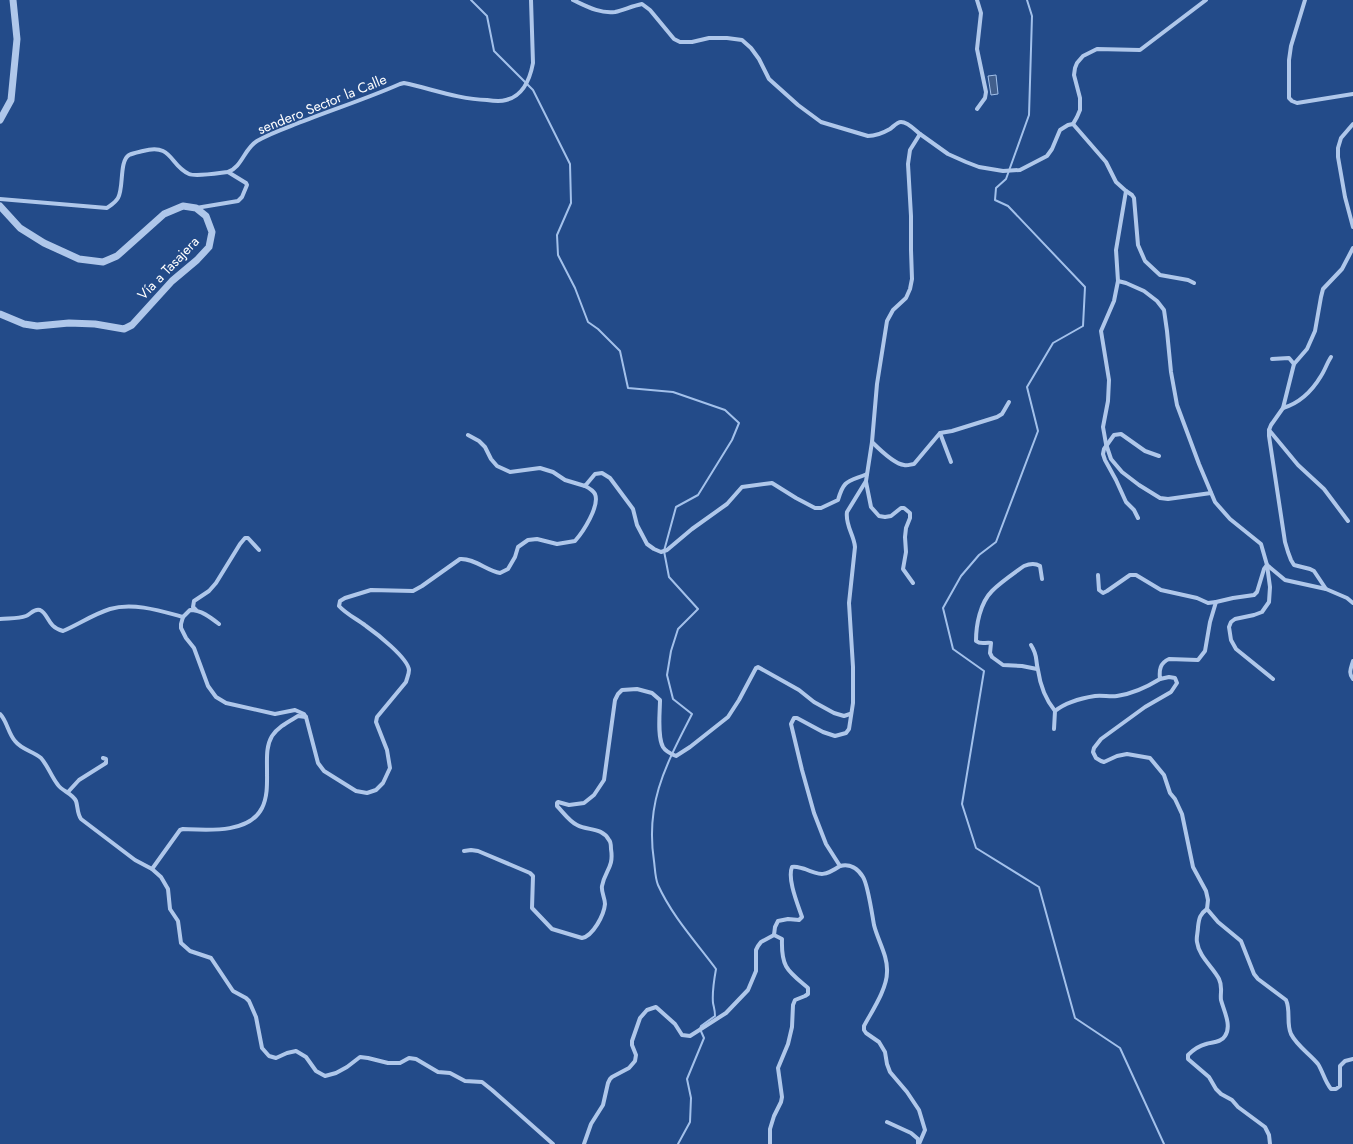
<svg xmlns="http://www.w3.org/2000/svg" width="1353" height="1144" viewBox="0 0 1353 1144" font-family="Jost,sans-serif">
  <rect width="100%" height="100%" fill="#234b89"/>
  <path fill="#425f8c" stroke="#a3c1eb" d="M 996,75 L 998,94 L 991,95 L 988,76 Z"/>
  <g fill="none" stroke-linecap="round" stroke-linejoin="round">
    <g stroke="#a3c1eb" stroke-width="2">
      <path d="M 471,0 L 487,16 L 494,51 L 533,90 L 570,164 L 571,203 L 557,235 L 558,255 L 575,288 L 588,322 L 598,329 L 620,351 L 628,388 L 673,392 L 725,410 L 739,423 L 732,440 L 698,495 L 676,507 L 664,551 L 669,577 L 698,609 L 678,629 L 671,651 L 667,675 L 673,699 L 692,714 C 666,765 645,802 654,861 C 655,868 655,878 658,885 C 672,916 696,942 716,969 C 714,980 712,992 713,1003 C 714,1008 715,1010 715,1016 L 701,1026 L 700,1029 L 704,1038 L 687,1079 L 691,1098 L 690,1122 L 678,1144"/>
      <path d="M 1027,0 L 1032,16 L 1029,115 L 1006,179 L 996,188 L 995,200 L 1008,206 L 1085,287 L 1083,326 L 1053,343 L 1027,387 L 1038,431 L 996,542 L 979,555 L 961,576 L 943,608 L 953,649 L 984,671 L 962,804 L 976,848 L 1039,887 L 1075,1018 L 1120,1048 L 1164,1144"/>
    </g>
    <g stroke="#afc7ea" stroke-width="4">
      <path d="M 573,0 C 586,6 600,14 615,12 C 624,10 632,6 642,4 L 650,10 L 674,39 L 680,42 L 692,42 L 709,38 L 727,38 L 742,40 L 751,48 L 759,59 L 769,79 L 798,105 L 821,122 L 868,136 C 876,136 883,133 890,129 C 893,127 897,122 901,122 C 908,122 915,130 920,134"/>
      <path d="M 1305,0 L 1291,46 L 1289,60 L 1289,98 L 1292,101 L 1297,103 L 1353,94"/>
      <path d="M 977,109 L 985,98 L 986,92 L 977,49 L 981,13 L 977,0"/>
      <path d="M 1073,124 L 1106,162 L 1116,182 L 1126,191 L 1116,250 L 1118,281 L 1126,283 L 1144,291 L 1157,301 L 1164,310 L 1167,331 L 1171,372 L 1177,405 L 1199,464 L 1215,502 L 1230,519 L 1261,544 L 1267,565 L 1270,587 L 1269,602 L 1262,612 L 1254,615 L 1235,619 L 1231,622 L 1229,627 L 1231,640 L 1236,649 L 1273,679"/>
      <path d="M 1353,124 L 1341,138 L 1338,148 L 1338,157 L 1345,197 L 1353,227"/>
      <path d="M 1126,191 L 1132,195 L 1134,198 L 1138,245 L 1145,261 L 1160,275 L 1188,280 L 1194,283"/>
      <path d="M 0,199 L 107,208 C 111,205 115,203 118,198 C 124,188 119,161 129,155 C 133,153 139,152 143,151 C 173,143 169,165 189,174 C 196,177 219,173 228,172 C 242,167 244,149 257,141 C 269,134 283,129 296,124 C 331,110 366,99 400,84 L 404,83 C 432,89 458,99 487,100 C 493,101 500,102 506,100 C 523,96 530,79 533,63 L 531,0"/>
      <path d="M 196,208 L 238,201 L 242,197 L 247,185 L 246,183 L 228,172"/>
      <path d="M 1118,281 L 1114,301 L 1101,331 L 1109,380 L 1108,401 L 1103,427 L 1106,444 L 1111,459 L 1122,472 L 1139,485 L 1160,498 L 1168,499 L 1211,493"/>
      <path d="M 1272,359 L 1289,358 L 1294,364"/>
      <path d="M 1283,408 C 1300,403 1312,391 1321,376 C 1325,370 1327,363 1331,357"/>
      <path d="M 1269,430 L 1298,465 L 1324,489 L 1348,521"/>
      <path d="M 940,433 L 951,462"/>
      <path d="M 468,435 L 479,441 L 485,447 L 491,459 L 497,466 L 510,472 L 540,468 L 553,472 L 565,480 L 585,486 L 595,474 L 602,473 L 610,478 L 633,509 L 637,525 L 647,544 L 654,549 L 661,552 L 667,550 L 692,529 L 727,504 L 742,487 L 772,483 L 796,498 L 815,508 L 821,508 L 838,500 C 844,479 848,482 867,474"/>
      <path d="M 872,442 C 879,449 895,464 904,465 C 908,466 911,464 914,464 L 940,433 L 952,431 L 997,417 L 1002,414 L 1009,402"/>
      <path d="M 866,482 L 871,507 L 879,516 L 885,517 L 891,516 L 901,508 L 904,508 L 910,513 L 910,518 L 906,528 L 905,537 L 906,552 L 903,569 L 913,583"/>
      <path d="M 1138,518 L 1134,510 L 1126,502 L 1116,480 L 1105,460 L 1103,454 L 1104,449 L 1114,435 L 1121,434 L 1145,451 L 1159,456"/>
      <path d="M 1267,565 L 1264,569 L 1257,592 L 1254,595 L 1233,598 L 1216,602 L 1210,622 L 1205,651 L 1198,660 L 1169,659 C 1160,663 1159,670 1160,679 L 1169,677 L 1175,678 L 1177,683 L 1171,692 L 1145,707 L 1101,739 L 1094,748 L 1093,752 L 1096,758 L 1101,761 L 1104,762 L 1117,756 L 1127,754 L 1150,758 L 1164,775 L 1170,793 L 1175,799 L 1182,814 L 1193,867 L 1206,891 L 1208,900 L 1207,909 L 1218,922 L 1241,941 L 1254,974 L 1258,979 L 1286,1000 C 1291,1011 1286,1023 1291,1034 C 1297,1046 1310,1054 1318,1064 C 1323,1072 1325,1082 1331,1089 L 1336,1089 L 1340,1086 L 1340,1066 L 1345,1061 L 1353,1059"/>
      <path d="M 1267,565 L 1285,580 L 1326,589 L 1347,598 L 1353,603"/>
      <path d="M 1098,575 L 1099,590 L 1103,593 L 1107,591 L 1130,575 L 1136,575 L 1161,590 L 1197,598 L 1208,603 L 1216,602"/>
      <path d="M 1326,589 L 1314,571 L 1310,569 L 1294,565 L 1291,560 L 1288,552 L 1285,542 L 1269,436 L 1269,430 L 1271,425 L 1283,408 L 1294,364 L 1307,349 L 1315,331 L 1321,297 L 1323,289 L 1342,269 L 1353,248"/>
      <path d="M 196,610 L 193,607 L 194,601 L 209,591 L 216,583 L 240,544 L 245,538 L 248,538 L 259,550"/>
      <path d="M 0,619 C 8,618 18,619 26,616 C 31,614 34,608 40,610 C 49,614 47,627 63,631 C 79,624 94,614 110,609 C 133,602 161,611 183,617"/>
      <path d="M 219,624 C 210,617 201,610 190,610 L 183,617 L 181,624 L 181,628 L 186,638 L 194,648 L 208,686 L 216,697 L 226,703 L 275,714 L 295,710 L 304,714 L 306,717 L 318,763 L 324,771 L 356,791 L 367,793 L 376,790 L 383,783 L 390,768 L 387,750 L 376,722 L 377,717 L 406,682 C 407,678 409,674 409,670 C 408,658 376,633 366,626 C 357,619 346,614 339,606 L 340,601 L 345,598 L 371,590 L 413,591 L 422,586 L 460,559 C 474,558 487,571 500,573 L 508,569 L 515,557 L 518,547 L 528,540 L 537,539 L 557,544 L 575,541 C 583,532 600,506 595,494 C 593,490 589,488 585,486"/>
      <path d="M 1031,645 C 1038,656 1035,658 1038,670 C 1040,684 1046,700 1055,711"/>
      <path d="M 1353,661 C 1351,668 1348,673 1353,679"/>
      <path d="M 1037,669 L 1022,666 L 1003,665 L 992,657 L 990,653 L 991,643 C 985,642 981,645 976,641 C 976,625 980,603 992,591 C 1001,582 1013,574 1024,566 C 1029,564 1035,563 1040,566 L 1042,579"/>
      <path d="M 0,714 C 7,721 8,733 15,741 C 22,750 33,751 41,758 C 48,766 51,776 58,785 C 62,791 72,793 76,801 C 78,807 77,813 81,819 L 135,860 L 152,869 L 161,877 L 168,889 L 170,909 L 178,921 L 181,943 L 190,951 L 211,958 L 233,991 L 246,998 L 249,1001 L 256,1017 L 262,1048 L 269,1056 L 276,1058 L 287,1053 L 296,1051 L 306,1057 L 316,1071 L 325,1076 L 336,1073 L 347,1067 L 360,1057 L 368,1058 L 388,1063 L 400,1063 L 409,1058 L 416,1059 L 438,1072 L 450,1073 L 465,1081 L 482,1082 L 492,1090 L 553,1144"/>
      <path d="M 1054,729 L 1055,711 C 1065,703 1082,698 1095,696 C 1102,695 1110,697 1117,696 C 1131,694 1147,687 1160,679"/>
      <path d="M 68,792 L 79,780 L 106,763 L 106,759 L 103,758"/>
      <path d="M 464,851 L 471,850 L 478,851 L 530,873 L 533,876 L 532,908 L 552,929 L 582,938 C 593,936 604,915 605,904 C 605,898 601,892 602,886 C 605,870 614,868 611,849 C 611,846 611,842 609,840 C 602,827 588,831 577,825 C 569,821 563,812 557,806 L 557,803 L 558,802 L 569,805 L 584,803 L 594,795 L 604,780 L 615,700 L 618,694 L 622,690 L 637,689 L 652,693 L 660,700 C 660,712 657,736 663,747 C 666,752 671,754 676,756 L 690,747 L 728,717 L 739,700 L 756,668 L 758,667 L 799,690 L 814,702 L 834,713 L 844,716 L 850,714"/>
      <path d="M 840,866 C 850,863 858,869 863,877 C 868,885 872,914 874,925 C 878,941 888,956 887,972 C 887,989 872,1011 864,1026 L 864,1030 L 866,1033 L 879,1042 L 885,1052 L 887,1064 L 890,1072 L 907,1092 L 919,1110 L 925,1130 L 919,1144"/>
      <path d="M 152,869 L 180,830 L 183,829 C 207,830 249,834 262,808 C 268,796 267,782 267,769 C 267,758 266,746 272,736 C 278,727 288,722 298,716 L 306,717"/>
      <path d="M 1207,909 C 1200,914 1199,918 1198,927 C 1198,932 1196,938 1197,942 C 1199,957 1213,967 1219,979 C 1223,987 1220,993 1221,1000 C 1224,1011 1232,1026 1225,1036 C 1221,1043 1212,1042 1206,1044 C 1198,1046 1193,1050 1188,1055 L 1188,1059 L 1209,1077 L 1216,1089 L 1221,1094 L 1232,1100 L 1238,1107 L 1265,1127 L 1269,1135 L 1270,1144"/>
      <path d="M 887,1122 L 911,1133 L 918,1139 L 918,1144"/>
      <path d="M 584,1144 L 591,1124 L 603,1105 L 608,1083 L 610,1079 L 612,1077 L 629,1068 L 635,1061 L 636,1055 L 632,1045 L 632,1041 L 640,1018 L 647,1010 L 656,1007 L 675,1024 L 682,1035 L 690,1036 L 726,1013 L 748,990 L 756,971 L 756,950 L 758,946 L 761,942 L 774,935 L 775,927 L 778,921 L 788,919 L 799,920 L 802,917 C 798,905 787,879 792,867 C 796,866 800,868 805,869 C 821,876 825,876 840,866 L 826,844 L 814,813 L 802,770 L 791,724 L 794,718 L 797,718 L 823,732 L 835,736 L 846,733 L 849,729 L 853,703 L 853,667 L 849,603 L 855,547 C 854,535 845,525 847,512 L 866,481 L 872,442 L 877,384 L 887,321 L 893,310 L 906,298 L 910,289 L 912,279 L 911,250 L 911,216 L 908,164 L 910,150 L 920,134 L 948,154 L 966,162 L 979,167 L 1003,171 L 1020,170 L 1047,156 L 1052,149 L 1060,130 L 1068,125 L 1073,124 L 1077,117 L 1080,110 L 1080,98 L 1074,75 L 1075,68 L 1077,63 L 1083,56 L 1097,49 L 1140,50 L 1206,0"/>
      <path d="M 770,1144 L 770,1129 L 774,1116 L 781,1102 L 782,1097 L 778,1068 L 788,1044 L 792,1027 L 793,1005 L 795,1000 L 805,996 L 808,994 L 808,988 C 788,971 781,968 782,939 L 774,935"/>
    </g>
    <g stroke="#afc7ea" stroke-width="7">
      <path d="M 0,120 L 11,100 L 17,39 L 13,0"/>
      <path d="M 0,206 L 20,228 L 44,243 L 79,259 L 103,262 L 117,256 L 164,214 L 183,206 L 196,208 L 206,216 L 212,232 L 209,247 L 197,260 L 172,281 L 132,325 L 124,329 L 95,324 L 69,323 L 37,326 L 24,324 L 0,314"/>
    </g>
  </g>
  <g text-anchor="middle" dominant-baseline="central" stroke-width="3" stroke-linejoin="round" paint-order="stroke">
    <g font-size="14" fill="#fff" stroke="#234b89">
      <text transform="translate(322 104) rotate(-22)">sendero Sector la Calle</text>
      <text transform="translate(168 268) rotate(-46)">Vía a Tasajera</text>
    </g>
  </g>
</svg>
